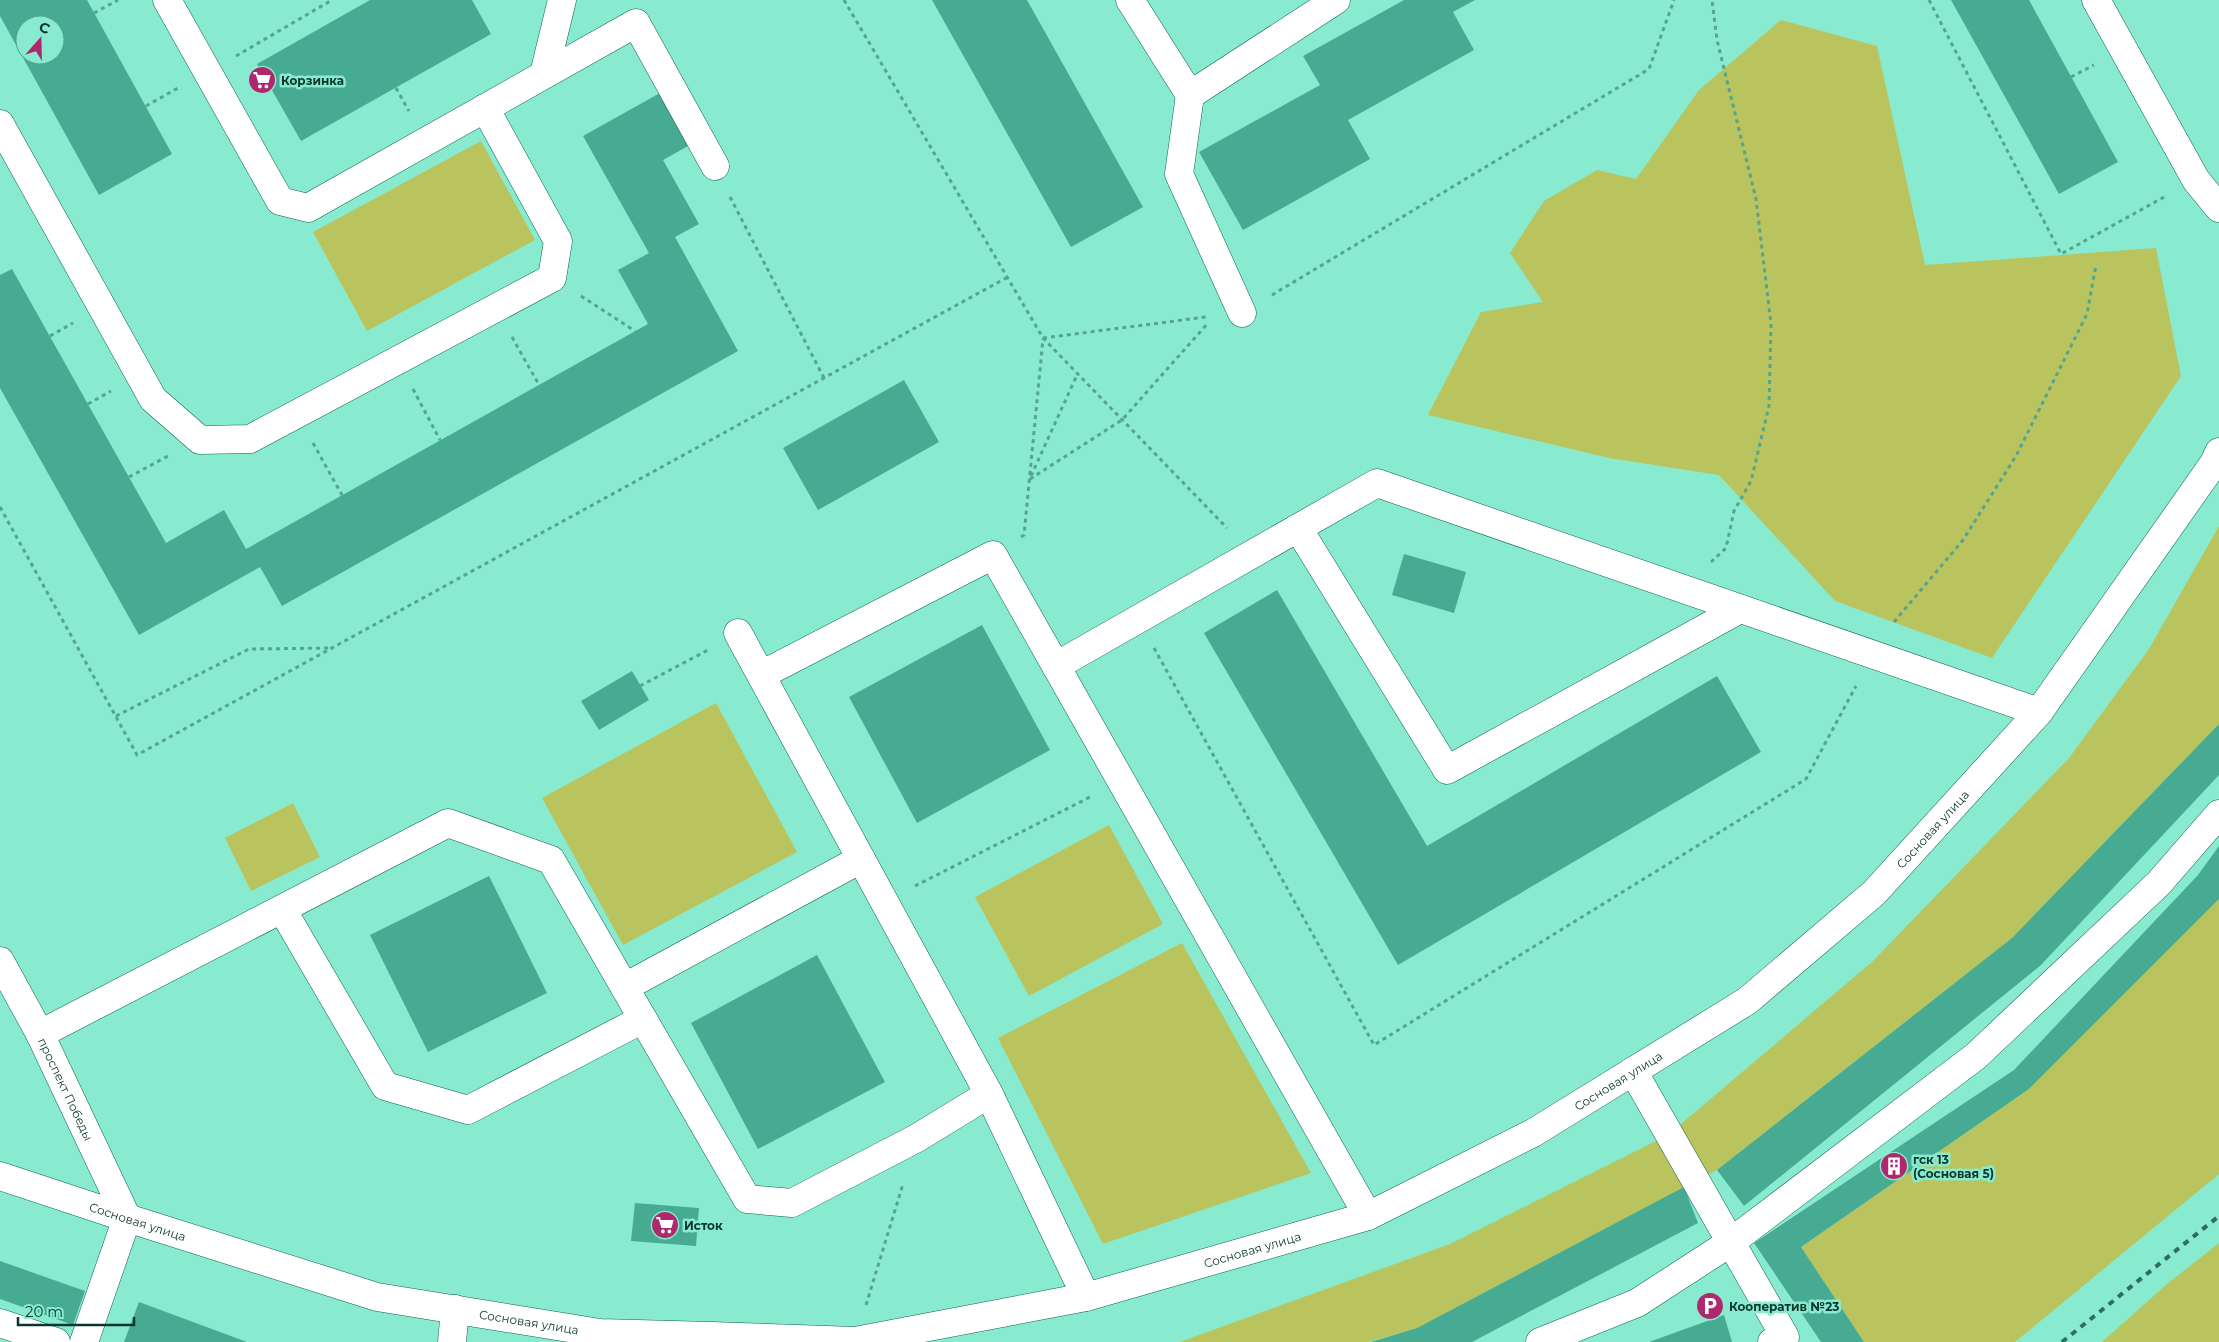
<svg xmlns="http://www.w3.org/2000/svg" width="2219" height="1342" viewBox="0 0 2219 1342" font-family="Montserrat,sans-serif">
  <rect width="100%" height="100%" fill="#88ebd0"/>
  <g fill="#b9c45e">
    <path d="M 1781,20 L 1877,46 L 1925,265 L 2156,248 L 2181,376 L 1992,658 L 1835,601 L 1719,475 L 1609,458 L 1428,415 L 1481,312 L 1543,302 L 1510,253 L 1544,201 L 1597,170 L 1636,179 L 1699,90 Z"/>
    <path d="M 481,141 L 535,240 L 367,331 L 313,232 Z"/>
    <path d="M 2219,526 L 2219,724 L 2012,938 L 1717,1170 L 1417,1328 L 1369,1342 L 1180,1342 L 1450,1244 L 1668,1135 L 1873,961 L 2069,758 L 2149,649 Z"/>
    <path d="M 716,703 L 797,852 L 623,945 L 542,798 Z"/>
    <path d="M 293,803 L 320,857 L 251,891 L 225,838 Z"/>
    <path d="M 1109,825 L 1163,924 L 1029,996 L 975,897 Z"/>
    <path d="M 2219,899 L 2219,1174 L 2015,1342 L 1864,1342 L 1801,1247 L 2029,1089 Z"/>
    <path d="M 1182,943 L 1311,1173 L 1103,1244 L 998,1038 Z"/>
    <path d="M 2219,1243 L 2219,1342 L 2102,1342 L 2167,1284 Z"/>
  </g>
  <g fill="#46ab92" fill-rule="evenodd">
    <path d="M 0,0 L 87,0 L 172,154 L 99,195 L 0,16 ZM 25,25 L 55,25 L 55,55 L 25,55 Z"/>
    <path d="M 370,0 L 472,0 L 491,34 L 301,141 L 257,64 Z"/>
    <path d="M 932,0 L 1027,0 L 1143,207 L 1071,247 Z"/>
    <path d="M 1404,0 L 1475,0 L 1453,12 L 1474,50 L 1348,120 L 1370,159 L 1243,230 L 1199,152 L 1320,85 L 1303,56 Z"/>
    <path d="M 1951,0 L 2029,0 L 2118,162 L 2059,194 Z"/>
    <path d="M 660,93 L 690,145 L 663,160 L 699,224 L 675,237 L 738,351 L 282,606 L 260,567 L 139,635 L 0,388 L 0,275 L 12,269 L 166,543 L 224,510 L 246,549 L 648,324 L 618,270 L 649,253 L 583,136 Z"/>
    <path d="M 904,380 L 939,442 L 818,510 L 783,448 Z"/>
    <path d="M 1404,554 L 1466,572 L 1454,613 L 1392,595 Z"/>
    <path d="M 1277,590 L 1427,846 L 1717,676 L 1761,752 L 1398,965 L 1204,633 Z"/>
    <path d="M 982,625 L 1050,750 L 917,823 L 849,697 Z"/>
    <path d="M 632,671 L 649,700 L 599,730 L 581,701 Z"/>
    <path d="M 2219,724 L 2219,775 L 2041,965 L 1744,1206 L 1717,1170 L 2012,938 Z"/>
    <path d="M 2219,846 L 2219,899 L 2029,1089 L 1801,1247 L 1864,1342 L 1821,1342 L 1754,1243 L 2014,1070 L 2198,875 Z"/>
    <path d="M 489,876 L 547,993 L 428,1052 L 370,935 Z"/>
    <path d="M 817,955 L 885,1082 L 758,1149 L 691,1023 Z"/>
    <path d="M 1684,1187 L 1698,1223 L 1472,1342 L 1371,1342 L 1417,1328 Z"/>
    <path d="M 635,1203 L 699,1208 L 696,1246 L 631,1241 Z"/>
    <path d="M 0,1261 L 85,1291 L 73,1325 L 0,1299 Z"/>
    <path d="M 139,1302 L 247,1342 L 124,1342 Z"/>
    <path d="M 1724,1315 L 1732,1342 L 1649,1342 Z"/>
  </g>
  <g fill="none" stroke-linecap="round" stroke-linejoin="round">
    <g stroke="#0b6251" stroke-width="29">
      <g id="minor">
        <path d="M 167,0 L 280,201 L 308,208 L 636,23 L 715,166"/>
        <path d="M 1130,0 L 1190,95"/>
        <path d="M 2096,0 L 2196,180 L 2219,208"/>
        <path d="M 544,74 L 562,0"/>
        <path d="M 0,124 L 153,399 L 200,440 L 250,439 L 552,278 L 558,241 L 485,108"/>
        <path d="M 1242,313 L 1179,174 L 1190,95 L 1336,0"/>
        <path d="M 1298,528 L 1447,770 L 1740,609"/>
        <path d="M 738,633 L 989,1094 L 1086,1297"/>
        <path d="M 1056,666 L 1377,483 L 2039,712"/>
        <path d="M 761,675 L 993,555 L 1368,1216"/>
        <path d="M 282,909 L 385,1086 L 468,1110 L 643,1019"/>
        <path id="s1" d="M 0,961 L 40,1034 L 127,1218"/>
        <path d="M 625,987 L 861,859"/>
        <path d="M 40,1034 L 448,823 L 551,860 L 747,1199 L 792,1203 L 917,1138 L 989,1094"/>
        <path d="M 1633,1071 L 1785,1337 L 1772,1342"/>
        <path id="s2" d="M 0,1176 L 127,1218 L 377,1297 L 600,1333 L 711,1336 L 855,1341 L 1086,1297 L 1368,1216 L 1533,1133 L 1747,1001 L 1874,893 L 2039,712 L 2214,463 L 2219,452"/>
        <path d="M 0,1323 L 56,1342"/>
        <path d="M 84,1342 L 127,1218"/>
        <path d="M 452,1342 L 455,1309"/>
        <path d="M 1540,1342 L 1637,1303 L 1731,1242 L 1976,1056 L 2159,883 L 2219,814"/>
      </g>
    </g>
    <g stroke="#56a48f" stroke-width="3" stroke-dasharray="4 4" stroke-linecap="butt">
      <path d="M 844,0 L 1043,338 L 1227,528"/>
      <path d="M 1929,0 L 2061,254 L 2166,196"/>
      <path d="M 94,13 L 118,0"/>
      <path d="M 236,56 L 332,0"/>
      <path d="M 2071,77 L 2094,65"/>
      <path d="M 396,88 L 409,111"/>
      <path d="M 146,106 L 178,88"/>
      <path d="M 730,197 L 824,378"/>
      <path d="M 1272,295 L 1649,69 L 1674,0"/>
      <path d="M 581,296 L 635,331"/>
      <path d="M 50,336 L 73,323"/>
      <path d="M 512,337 L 539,385"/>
      <path d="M 1043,338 L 1206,317"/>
      <path d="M 413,389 L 440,440"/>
      <path d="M 88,404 L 111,391"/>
      <path d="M 313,443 L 342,495"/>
      <path d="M 1031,476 L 1077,375"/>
      <path d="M 129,477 L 168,456"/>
      <path d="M 1030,479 L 1122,420 L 1208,323"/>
      <path d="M 0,507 L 137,755 L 1006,278"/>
      <path d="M 1021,537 L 1024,535 L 1043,339"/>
      <path d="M 1711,562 L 1726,548 L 1734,511 L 1751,481 L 1769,406 L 1771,324 L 1756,199 L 1717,40 L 1712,0"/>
      <path d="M 1894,622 L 1963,540 L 2016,456 L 2087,314 L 2096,265"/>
      <path d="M 1154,648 L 1374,1045 L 1806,779 L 1856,686"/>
      <path d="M 640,686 L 708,650"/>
      <path d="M 116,716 L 249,649 L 332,648"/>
      <path d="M 915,886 L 1092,796"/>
      <path d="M 866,1305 L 903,1184"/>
    </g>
    <use href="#minor" stroke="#fff" stroke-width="28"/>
    <path stroke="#306d5d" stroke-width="4" stroke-dasharray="6 6" stroke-linecap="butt" d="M 2062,1342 L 2219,1216"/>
  </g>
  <defs>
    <g id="supermarket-disc" transform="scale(1.4375)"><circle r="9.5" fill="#af286d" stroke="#88ebd0"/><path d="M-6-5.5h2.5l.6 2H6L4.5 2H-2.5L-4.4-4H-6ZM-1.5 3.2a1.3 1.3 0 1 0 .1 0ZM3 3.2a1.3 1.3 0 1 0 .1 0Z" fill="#fff"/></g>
    <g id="building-disc" transform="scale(1.4375)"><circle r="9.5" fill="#af286d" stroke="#88ebd0"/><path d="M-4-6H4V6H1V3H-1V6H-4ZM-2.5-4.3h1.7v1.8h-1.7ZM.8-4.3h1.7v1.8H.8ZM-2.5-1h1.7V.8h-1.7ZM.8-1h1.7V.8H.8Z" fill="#fff"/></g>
    <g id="parking-disc" transform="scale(1.4375)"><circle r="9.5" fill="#af286d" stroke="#88ebd0"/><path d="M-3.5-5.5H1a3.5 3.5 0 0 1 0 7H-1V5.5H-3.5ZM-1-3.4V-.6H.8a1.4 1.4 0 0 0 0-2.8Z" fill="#fff"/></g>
  </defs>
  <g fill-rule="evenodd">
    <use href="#supermarket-disc" x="262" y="80"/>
    <use href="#building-disc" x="1894" y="1166"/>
    <use href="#supermarket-disc" x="665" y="1225"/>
    <use href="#parking-disc" x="1710" y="1306"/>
  </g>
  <g text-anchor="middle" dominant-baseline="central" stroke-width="5" stroke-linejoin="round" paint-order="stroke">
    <g font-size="12" font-weight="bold" fill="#0a362c" stroke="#88ebd0" text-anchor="start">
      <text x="281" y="80">Корзинка</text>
      <text x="1913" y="1159">гск 13<tspan x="1913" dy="14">(Сосновая 5)</tspan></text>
      <text x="684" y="1225">Исток</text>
      <text x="1729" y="1306">Кооператив №23</text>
    </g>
    <g font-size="12" fill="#0a362c" stroke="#88ebd0">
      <text stroke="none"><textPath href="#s2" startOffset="2095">Сосновая улица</textPath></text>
      <text stroke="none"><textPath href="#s2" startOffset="1690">Сосновая улица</textPath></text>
      <text stroke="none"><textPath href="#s1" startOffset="144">проспект Победы</textPath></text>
      <text stroke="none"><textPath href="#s2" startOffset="145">Сосновая улица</textPath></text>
      <text stroke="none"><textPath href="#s2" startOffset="1285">Сосновая улица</textPath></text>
      <text stroke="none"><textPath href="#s2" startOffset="550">Сосновая улица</textPath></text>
    </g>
  </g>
  <g transform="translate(40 40) rotate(20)"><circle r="24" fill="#88ebd0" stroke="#56a38e"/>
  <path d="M0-4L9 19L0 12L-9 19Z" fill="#af286d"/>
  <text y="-8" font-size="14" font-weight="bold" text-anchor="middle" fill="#0a362c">С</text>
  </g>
  <path d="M18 1317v8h116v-8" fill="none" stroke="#0a362c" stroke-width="2.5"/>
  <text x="25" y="1317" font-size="15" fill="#0a362c" stroke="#88ebd0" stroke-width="4" paint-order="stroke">20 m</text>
</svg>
